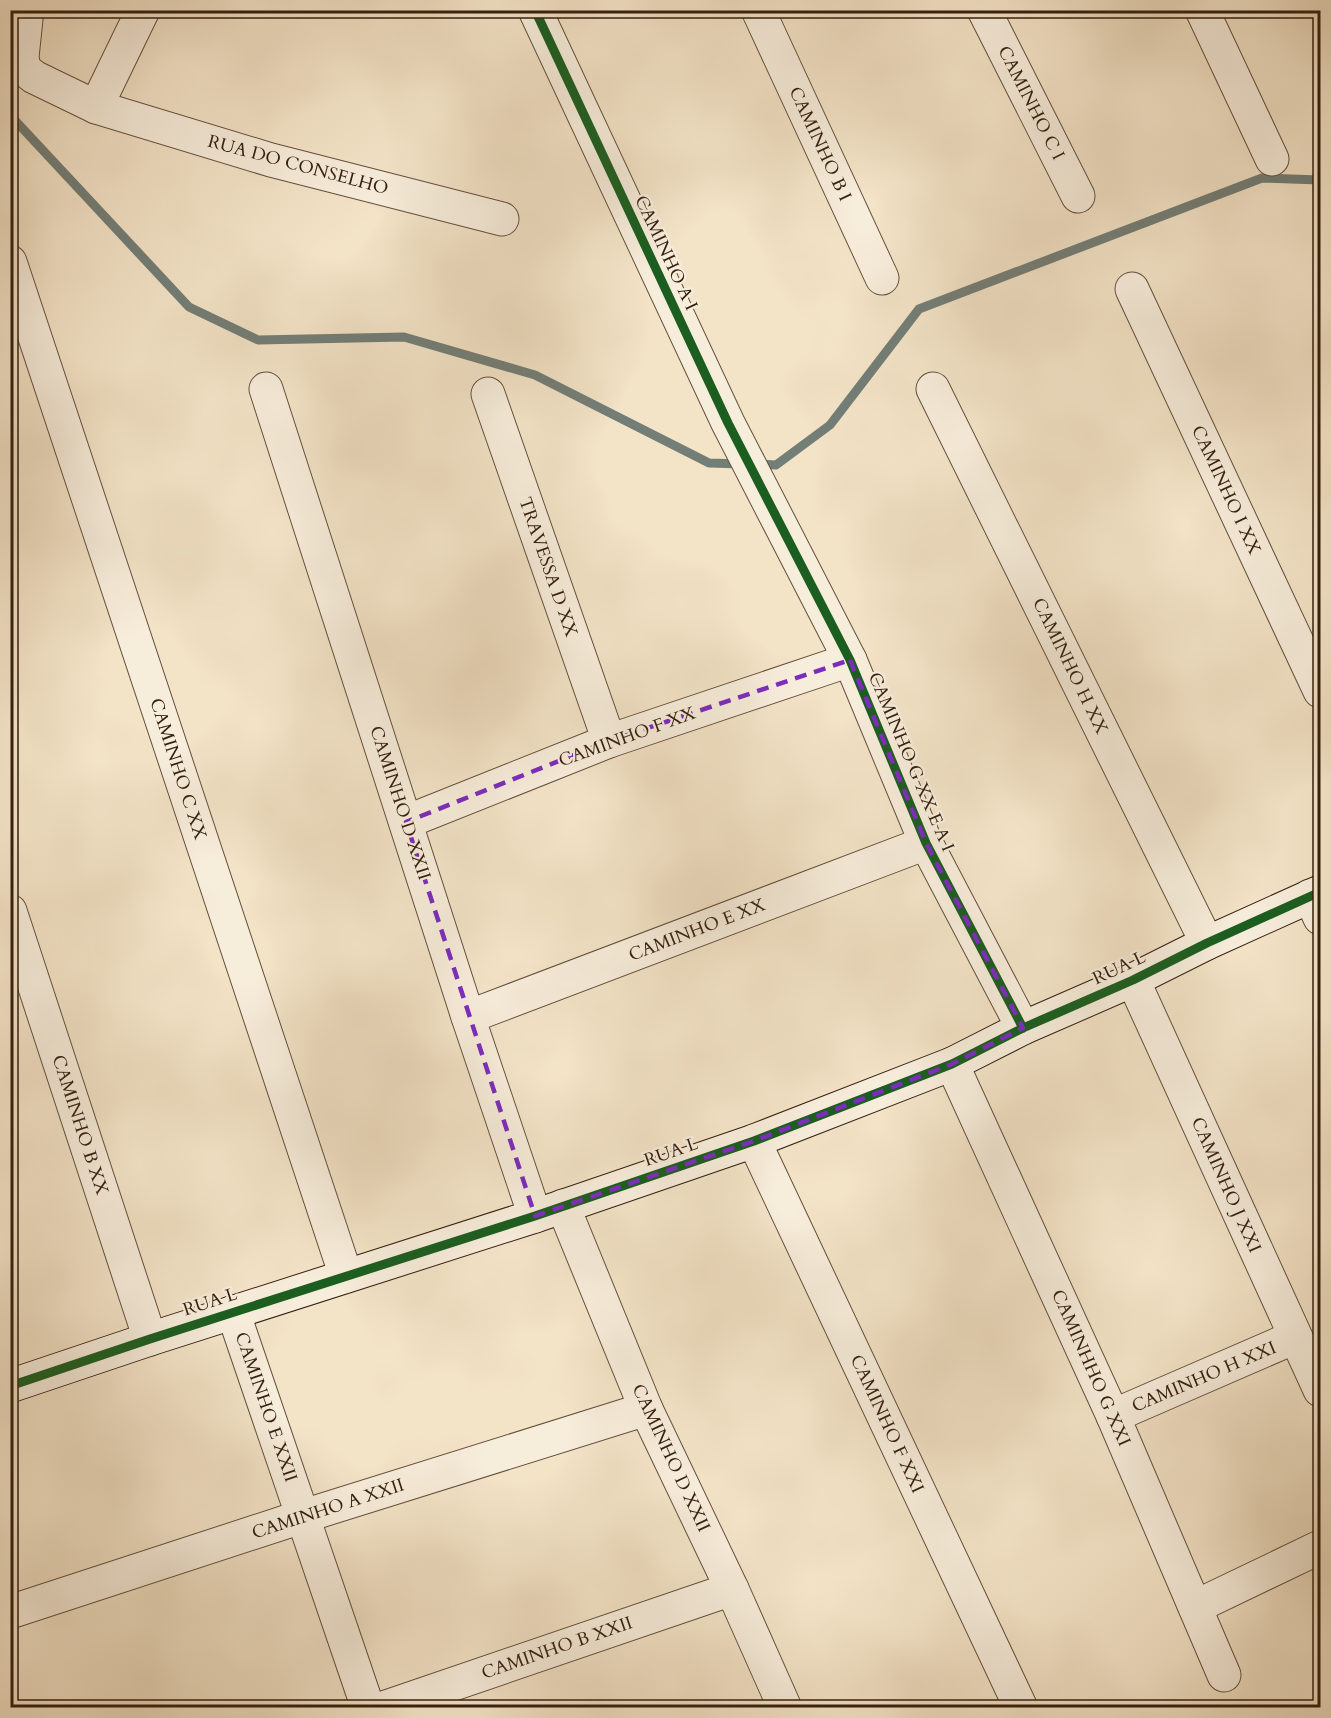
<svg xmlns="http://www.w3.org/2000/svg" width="1331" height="1718" viewBox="0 0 1331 1718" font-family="Cardo,serif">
  <rect width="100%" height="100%" fill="#f3e3c7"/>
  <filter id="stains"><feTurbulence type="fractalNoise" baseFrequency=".00333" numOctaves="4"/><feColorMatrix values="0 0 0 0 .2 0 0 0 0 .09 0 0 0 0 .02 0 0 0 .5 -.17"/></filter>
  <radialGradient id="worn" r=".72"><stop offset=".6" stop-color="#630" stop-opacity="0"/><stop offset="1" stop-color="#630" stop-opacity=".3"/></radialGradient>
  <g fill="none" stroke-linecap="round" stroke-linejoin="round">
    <g stroke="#737e77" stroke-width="9">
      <path d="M 10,115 L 189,307 L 258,340 L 404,337 L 535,375 L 709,463 L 742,464"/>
      <path d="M 756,464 L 776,465 L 830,425 L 919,309 L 1262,178 L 1320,180"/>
    </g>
    <g stroke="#64503d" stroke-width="35">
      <g id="street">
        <path d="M 27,10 L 22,57 L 24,69 L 34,77 L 96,107 L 271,160 L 502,219"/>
        <path d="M 535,10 L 728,423 L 850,660 L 926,843 L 1023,1028"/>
        <path d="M 758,10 L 882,278"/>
        <path d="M 984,10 L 1078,196"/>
        <path d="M 1202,10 L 1272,159"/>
        <path d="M 96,107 L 143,10"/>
        <path d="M 10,262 L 346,1276"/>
        <path d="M 1132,289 L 1320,691"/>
        <path d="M 266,389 L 468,1017 L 535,1216"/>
        <path d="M 933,389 L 1207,943"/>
        <path d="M 488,394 L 609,741"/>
        <path d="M 406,822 L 609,741 L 850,660"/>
        <path d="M 1310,896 L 1320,918"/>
        <path d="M 10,911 L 150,1339"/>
        <path d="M 1133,980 L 1320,1390"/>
        <path d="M 468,1017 L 926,843"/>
        <path d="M 952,1064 L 1113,1416 L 1224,1675"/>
        <path d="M 754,1141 L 1021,1708"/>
        <path d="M 563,1206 L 646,1409 L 732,1589 L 785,1708"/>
        <path d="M 233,1312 L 368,1708"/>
        <path d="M 1113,1416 L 1295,1337"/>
        <path d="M 1195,1607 L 1320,1547"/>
        <path d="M 10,1612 L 304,1516 L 646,1409"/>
        <path d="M 383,1708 L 732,1589"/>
      </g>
    </g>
    <g stroke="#341f0f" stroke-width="35">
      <path id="secondary" d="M 10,1386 L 150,1339 L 535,1216 L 754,1141 L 952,1064 L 1023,1028 L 1133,980 L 1207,943 L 1320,892"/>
    </g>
    <use href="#street" stroke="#f7eddb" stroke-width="33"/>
    <use href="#secondary" stroke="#f7eddb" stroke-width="33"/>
    <g stroke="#f7eddb" stroke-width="13">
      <g id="cycleway">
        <path d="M 535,10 L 728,423 L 850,660 L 926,843 L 1023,1028"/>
        <path d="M 10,1386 L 150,1339 L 535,1216 L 754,1141 L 952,1064 L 1023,1028 L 1133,980 L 1207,943 L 1320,892"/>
      </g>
    </g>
    <use href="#cycleway" stroke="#1b5e20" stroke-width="9"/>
  </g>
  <path fill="none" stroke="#7b2cbf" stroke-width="4.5" stroke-dasharray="12 8" stroke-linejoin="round" d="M 850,660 L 926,843 L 1023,1028 L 952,1064 L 754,1141 L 535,1216 L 406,822 L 609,741 Z"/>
  <g text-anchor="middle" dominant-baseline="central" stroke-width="4.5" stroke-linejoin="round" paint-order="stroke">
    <g font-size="18" fill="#341f0f" stroke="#f7eddb">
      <text transform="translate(1031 103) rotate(63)">CAMINHO C I</text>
      <text transform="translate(820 144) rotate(65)">CAMINHO B I</text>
      <text transform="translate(298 165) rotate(15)">RUA DO CONSELHO</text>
      <text transform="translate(666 253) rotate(65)">CAMINHO A I</text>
      <text transform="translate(1226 490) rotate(65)">CAMINHO I XX</text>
      <text transform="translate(548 567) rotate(71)">TRAVESSA D XX</text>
      <text transform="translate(1070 666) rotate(64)">CAMINHO H XX</text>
      <text transform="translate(627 737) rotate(-20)">CAMINHO F XX</text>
      <text transform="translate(911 762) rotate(67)">CAMINHO G XX E A I</text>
      <text transform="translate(178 769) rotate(72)">CAMINHO C XX</text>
      <text transform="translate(400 803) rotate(72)">CAMINHO D XXII</text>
      <text transform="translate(697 930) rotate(-21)">CAMINHO E XX</text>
      <text transform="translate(1119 968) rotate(-25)">RUA L</text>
      <text transform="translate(80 1125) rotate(72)">CAMINHO B XX</text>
      <text transform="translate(671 1152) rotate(-19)">RUA L</text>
      <text transform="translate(1226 1185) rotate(66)">CAMINHO J XXI</text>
      <text transform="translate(210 1302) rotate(-18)">RUA L</text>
      <text transform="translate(1091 1368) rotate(66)">CAMINHHO G XXI</text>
      <text transform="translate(1204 1377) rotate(-23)">CAMINHO H XXI</text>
      <text transform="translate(266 1407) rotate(71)">CAMINHO E XXII</text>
      <text transform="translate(887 1424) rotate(65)">CAMINHO F XXI</text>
      <text transform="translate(671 1458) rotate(65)">CAMINHO D XXII</text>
      <text transform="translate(328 1509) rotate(-18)">CAMINHO A XXII</text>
      <text transform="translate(557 1648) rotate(-19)">CAMINHO B XXII</text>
    </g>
  </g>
  <rect width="1331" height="1718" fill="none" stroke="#f3e3c7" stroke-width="36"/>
  <rect x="12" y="12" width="1307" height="1694" fill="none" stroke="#341f0f" stroke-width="3"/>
  <rect x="18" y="18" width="1295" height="1682" fill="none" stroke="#341f0f" stroke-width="1.5"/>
  <rect width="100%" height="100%" filter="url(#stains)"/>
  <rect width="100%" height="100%" fill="url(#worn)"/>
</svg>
